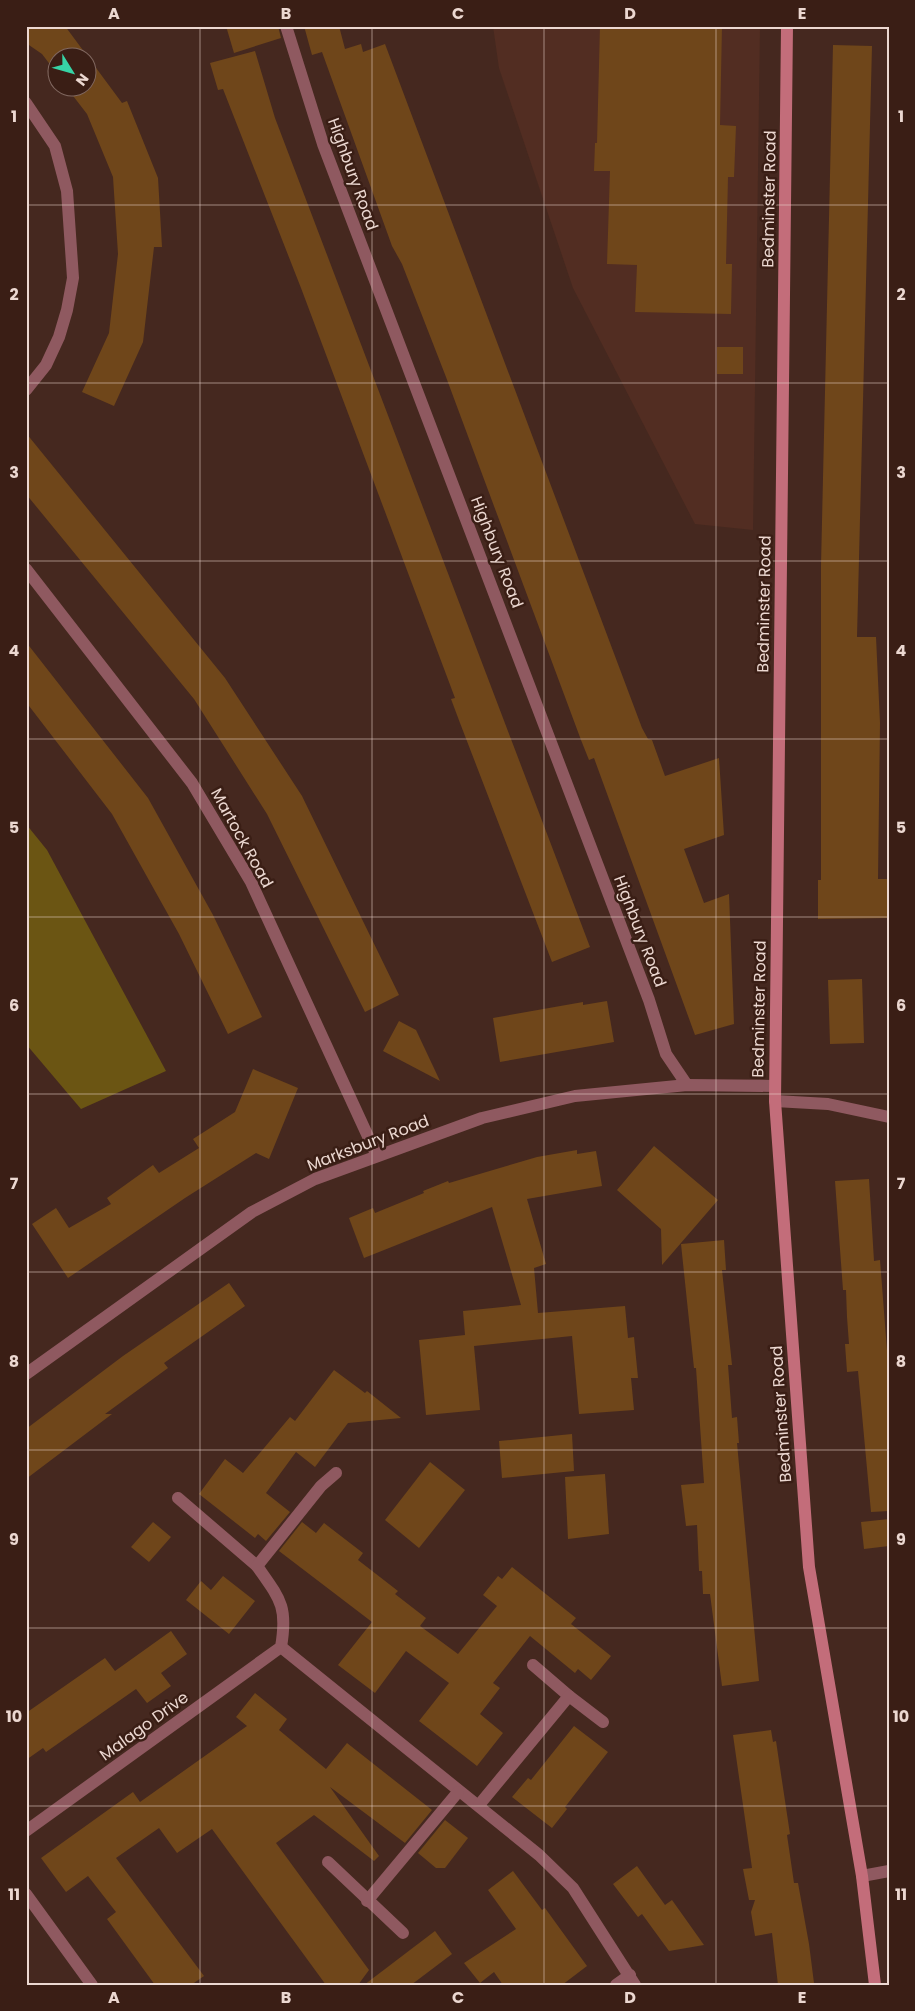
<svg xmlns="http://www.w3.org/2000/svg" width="915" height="2011" viewBox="0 0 915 2011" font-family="Poppins,sans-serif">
  <rect width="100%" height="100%" fill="#45281f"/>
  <path fill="#522d22" d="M 493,26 L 760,26 L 753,530 L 695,524 L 573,288 L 499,68 Z"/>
  <path fill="#6b5513" d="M 26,824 L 47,850 L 166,1071 L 81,1109 L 26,1044 Z"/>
  <g fill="#6f461a">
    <path d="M 26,26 L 65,26 L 122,103 L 127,101 L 158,178 L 162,247 L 154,247 L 143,342 L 114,406 L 82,392 L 109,333 L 118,254 L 113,177 L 87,114 L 67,88 L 88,88 L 88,58 L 58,58 L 58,75 L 42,54 L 26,43 Z"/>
    <path d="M 226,26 L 278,26 L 281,38 L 234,53 Z"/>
    <path d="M 304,26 L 339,26 L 345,49 L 361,44 L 363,52 L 385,44 L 642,728 L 648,739 L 652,740 L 665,776 L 719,758 L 724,835 L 684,849 L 704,903 L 729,894 L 734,1024 L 695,1035 L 594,758 L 589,760 L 581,740 L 446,377 L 402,264 L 392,246 L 322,52 L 312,55 Z"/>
    <path d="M 600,26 L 722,26 L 720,125 L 736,126 L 734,177 L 728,177 L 726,264 L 732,264 L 731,314 L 635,312 L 637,265 L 607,264 L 610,171 L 594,171 L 595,143 L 597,143 Z"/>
    <path d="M 833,45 L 872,46 L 857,637 L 876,637 L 880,723 L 878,879 L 889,879 L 889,918 L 818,919 L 818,880 L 821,880 L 821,565 Z"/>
    <path d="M 255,51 L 275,118 L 590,947 L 552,962 L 460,723 L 451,699 L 455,698 L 301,288 L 223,89 L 218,90 L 210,63 Z"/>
    <rect x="717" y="347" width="26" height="27"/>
    <path d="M 26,433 L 225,678 L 302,796 L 399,995 L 365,1012 L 267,814 L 194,699 L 26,494 Z"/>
    <path d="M 26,642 L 148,798 L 213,915 L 262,1017 L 228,1034 L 179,934 L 112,814 L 26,702 Z"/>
    <path d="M 862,979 L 864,1043 L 830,1044 L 828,980 Z"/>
    <path d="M 607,1001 L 614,1042 L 500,1062 L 493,1018 L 583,1002 L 583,1005 Z"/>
    <path d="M 399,1021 L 416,1030 L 440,1081 L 383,1051 Z"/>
    <path d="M 253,1069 L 298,1088 L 269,1159 L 256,1153 L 185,1198 L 68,1278 L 32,1224 L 56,1208 L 69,1228 L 111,1204 L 107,1198 L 153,1165 L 159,1173 L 199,1148 L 193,1139 L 235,1112 Z"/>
    <path d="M 654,1146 L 718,1200 L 662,1265 L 661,1229 L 617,1190 Z"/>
    <path d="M 577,1150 L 577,1154 L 596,1151 L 602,1186 L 527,1199 L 546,1264 L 534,1268 L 538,1313 L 625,1306 L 628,1338 L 634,1337 L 638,1378 L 631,1378 L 634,1410 L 579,1414 L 572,1336 L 474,1346 L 480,1410 L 426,1415 L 419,1340 L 465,1335 L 463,1311 L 521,1305 L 492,1207 L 364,1258 L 349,1218 L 373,1208 L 375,1213 L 424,1193 L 423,1191 L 448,1181 L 449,1183 L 537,1157 Z"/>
    <path d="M 869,1179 L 874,1261 L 880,1260 L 889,1376 L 889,1511 L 871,1512 L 858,1371 L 847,1372 L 845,1344 L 849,1344 L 847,1317 L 846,1290 L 843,1290 L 835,1181 Z"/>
    <path d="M 724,1240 L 726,1270 L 722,1270 L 732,1365 L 728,1365 L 732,1418 L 737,1417 L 739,1443 L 737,1443 L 759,1681 L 722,1686 L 710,1594 L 703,1594 L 702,1571 L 699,1571 L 697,1525 L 686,1526 L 681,1485 L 704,1483 L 696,1368 L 694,1368 L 681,1244 Z"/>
    <path d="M 229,1283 L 245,1306 L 164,1363 L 168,1368 L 105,1414 L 112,1414 L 26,1479 L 26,1429 L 123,1356 Z"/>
    <path d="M 334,1370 L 365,1393 L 367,1391 L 401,1418 L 348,1423 L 315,1467 L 296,1452 L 266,1493 L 290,1512 L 266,1541 L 258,1534 L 255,1538 L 199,1494 L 225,1459 L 243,1473 L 290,1417 L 295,1421 Z"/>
    <path d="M 572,1434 L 574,1471 L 502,1478 L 499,1441 Z"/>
    <path d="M 430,1462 L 465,1490 L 419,1548 L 385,1520 Z"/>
    <path d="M 605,1474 L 609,1534 L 568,1539 L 565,1477 Z"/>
    <path d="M 889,1519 L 889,1546 L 864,1549 L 861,1522 Z"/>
    <path d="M 153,1522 L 171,1537 L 149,1562 L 131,1547 Z"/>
    <path d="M 302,1522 L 316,1533 L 324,1523 L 363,1553 L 358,1560 L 398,1591 L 395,1594 L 426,1618 L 420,1626 L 458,1654 L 497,1606 L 483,1595 L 498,1576 L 502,1579 L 512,1567 L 576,1618 L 571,1624 L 611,1656 L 591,1680 L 578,1669 L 575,1673 L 530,1636 L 493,1683 L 500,1688 L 480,1714 L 503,1733 L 477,1766 L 419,1721 L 449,1683 L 406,1651 L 375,1693 L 338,1665 L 372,1622 L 279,1551 Z"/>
    <path d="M 223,1576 L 255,1601 L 229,1634 L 186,1600 L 201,1581 L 211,1590 Z"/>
    <path d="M 171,1631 L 187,1654 L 161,1673 L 171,1686 L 147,1703 L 136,1689 L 46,1752 L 43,1748 L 26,1760 L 26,1713 L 105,1658 L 115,1671 Z"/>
    <path d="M 255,1693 L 287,1719 L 279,1730 L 326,1769 L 347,1743 L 432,1810 L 405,1843 L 330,1787 L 379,1856 L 374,1861 L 314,1815 L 276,1843 L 369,1970 L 358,1985 L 326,1985 L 212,1829 L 177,1853 L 159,1828 L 116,1858 L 204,1976 L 191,1985 L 155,1985 L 107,1919 L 116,1912 L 88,1876 L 66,1892 L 41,1858 L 133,1792 L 140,1802 L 247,1726 L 236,1717 Z"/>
    <path d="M 574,1726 L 608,1752 L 565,1807 L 567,1809 L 552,1828 L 512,1797 L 528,1778 L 531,1780 Z"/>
    <path d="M 771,1730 L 773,1742 L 776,1741 L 790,1834 L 787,1835 L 794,1883 L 798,1883 L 809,1944 L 814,1983 L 778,1985 L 772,1933 L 755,1936 L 751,1912 L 755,1900 L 749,1900 L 743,1869 L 752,1868 L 733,1735 Z"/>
    <path d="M 445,1820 L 468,1838 L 445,1868 L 436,1868 L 418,1853 Z"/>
    <path d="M 637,1866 L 665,1905 L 672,1900 L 704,1945 L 669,1951 L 642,1914 L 638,1917 L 613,1884 Z"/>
    <path d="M 513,1871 L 542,1910 L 545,1908 L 587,1966 L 562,1985 L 503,1985 L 494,1972 L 480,1983 L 464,1963 L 516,1929 L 488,1890 Z"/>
    <path d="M 435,1931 L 452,1954 L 411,1985 L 364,1985 Z"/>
  </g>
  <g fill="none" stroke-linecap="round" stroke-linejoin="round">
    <g stroke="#8f5960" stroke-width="12">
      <path d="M 286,26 L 323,144 L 649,1000 L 666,1054 L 687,1085"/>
      <path d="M 26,103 L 55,146 L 67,191 L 73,278 L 67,310 L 59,337 L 46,365 L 26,390"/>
      <path d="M 26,569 L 192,783 L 251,882 L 377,1156"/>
      <path d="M 775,1101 L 828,1104 L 889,1117"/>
      <path d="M 26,1374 L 252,1212 L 315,1179 L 482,1118 L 575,1096 L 687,1085 L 775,1086"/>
      <path d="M 178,1498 L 257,1566"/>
      <path d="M 281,1647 L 539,1855 L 573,1888 L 635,1985"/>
      <path d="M 533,1665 L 569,1696"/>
      <path d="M 479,1805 L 569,1696 L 603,1722"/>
      <path d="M 26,1831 L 281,1647 C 288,1606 280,1599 257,1566 L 321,1486 L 336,1473"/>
      <path d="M 328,1862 L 403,1933"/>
      <path d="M 862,1876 L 889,1871"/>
      <path d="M 26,1894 L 92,1985"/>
      <path d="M 367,1901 L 458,1792"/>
      <path d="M 616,1985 L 630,1975"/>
    </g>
    <path stroke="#c36d7a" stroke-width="12" d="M 787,26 L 775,1101 L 809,1567 L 862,1876 L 875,1985"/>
  </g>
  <path fill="none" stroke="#ecd8d1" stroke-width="1" stroke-opacity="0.55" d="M 200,26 L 200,1985M 372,26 L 372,1985M 544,26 L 544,1985M 716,26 L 716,1985M 26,205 L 889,205M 26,383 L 889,383M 26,561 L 889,561M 26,739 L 889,739M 26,917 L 889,917M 26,1094 L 889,1094M 26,1272 L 889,1272M 26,1450 L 889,1450M 26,1628 L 889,1628M 26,1806 L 889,1806"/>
  <g text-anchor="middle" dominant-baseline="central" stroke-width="5" stroke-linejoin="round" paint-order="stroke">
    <g font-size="16" fill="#ecd8d1" stroke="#3a1e15">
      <text transform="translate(353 174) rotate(70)">Highbury Road</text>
      <text transform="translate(769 199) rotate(-89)">Bedminster Road</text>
      <text transform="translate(497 552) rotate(69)">Highbury Road</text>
      <text transform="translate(764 604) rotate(-89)">Bedminster Road</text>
      <text transform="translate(242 838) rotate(61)">Martock Road</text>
      <text transform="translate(640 931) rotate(69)">Highbury Road</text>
      <text transform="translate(759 1009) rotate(-89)">Bedminster Road</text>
      <text transform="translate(368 1143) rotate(-21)">Marksbury Road</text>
      <text transform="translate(781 1414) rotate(-94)">Bedminster Road</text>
      <text transform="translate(144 1726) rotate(-36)">Malago Drive</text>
    </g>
  </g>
  <rect width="915" height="2011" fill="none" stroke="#3a1e15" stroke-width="55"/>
  <g transform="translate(72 72) rotate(127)"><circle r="24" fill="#3a1e15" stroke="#816860"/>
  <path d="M0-4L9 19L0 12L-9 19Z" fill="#37d4a6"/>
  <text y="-8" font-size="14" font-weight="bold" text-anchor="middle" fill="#ecd8d1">N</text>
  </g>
  <rect x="28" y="28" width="860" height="1956" fill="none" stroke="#ecd8d1" stroke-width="2"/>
  <g font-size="16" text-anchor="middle" font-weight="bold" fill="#ecd8d1">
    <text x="114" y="19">A</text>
    <text x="286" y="19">B</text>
    <text x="458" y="19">C</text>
    <text x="630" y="19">D</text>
    <text x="802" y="19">E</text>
    <text x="14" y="122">1</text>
    <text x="901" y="122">1</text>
    <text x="14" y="300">2</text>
    <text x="901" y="300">2</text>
    <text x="14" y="478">3</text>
    <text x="901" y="478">3</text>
    <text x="14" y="656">4</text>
    <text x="901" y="656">4</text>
    <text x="14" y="833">5</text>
    <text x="901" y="833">5</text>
    <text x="14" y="1011">6</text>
    <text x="901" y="1011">6</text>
    <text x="14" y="1189">7</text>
    <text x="901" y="1189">7</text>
    <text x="14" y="1367">8</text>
    <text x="901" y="1367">8</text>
    <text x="14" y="1545">9</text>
    <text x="901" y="1545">9</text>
    <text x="14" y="1722">10</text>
    <text x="901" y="1722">10</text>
    <text x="14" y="1900">11</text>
    <text x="901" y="1900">11</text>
    <text x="114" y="2003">A</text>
    <text x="286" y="2003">B</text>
    <text x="458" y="2003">C</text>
    <text x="630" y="2003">D</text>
    <text x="802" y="2003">E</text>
  </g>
</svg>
